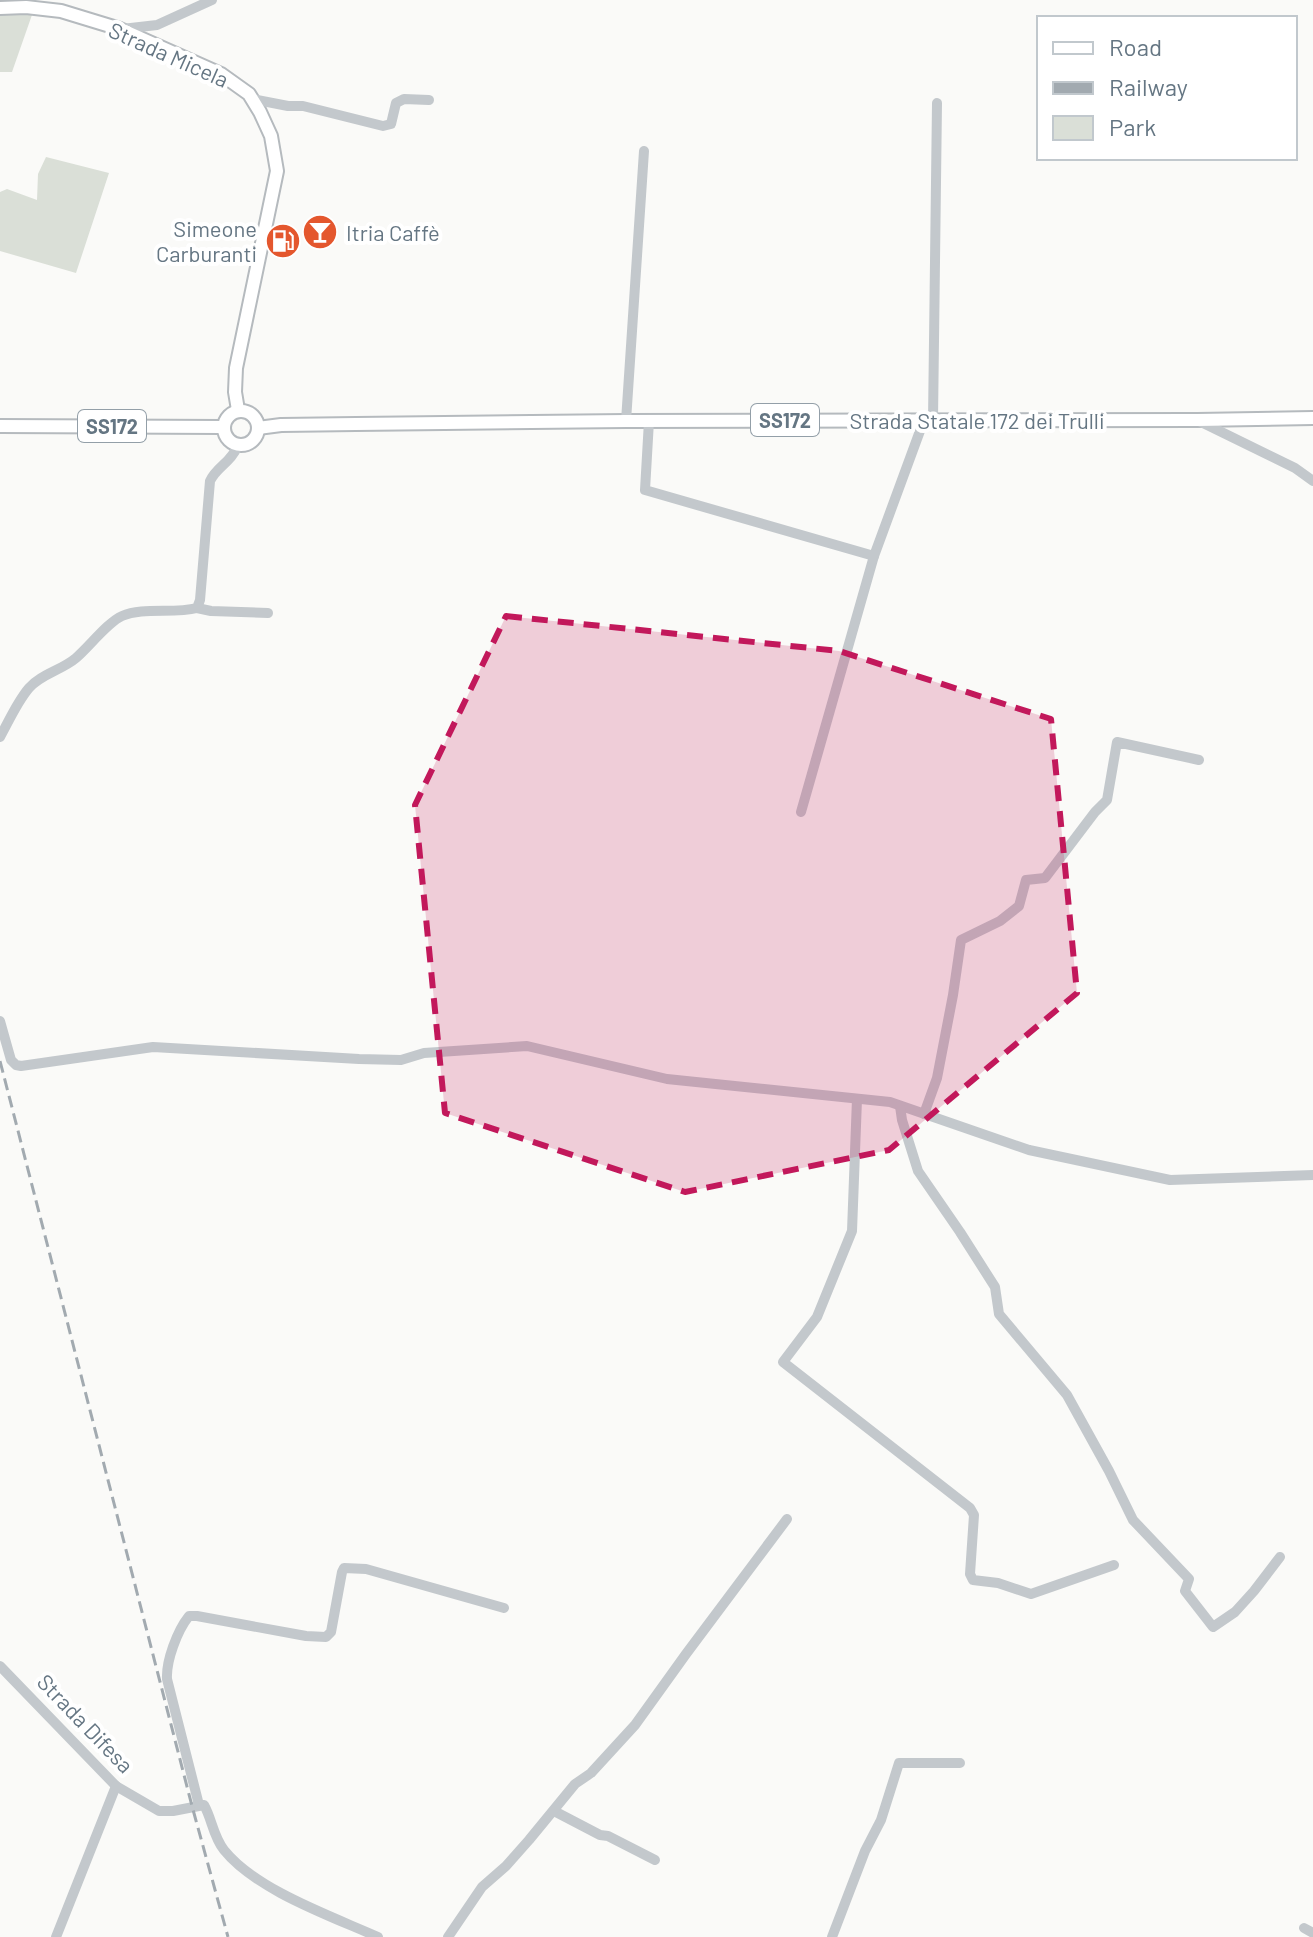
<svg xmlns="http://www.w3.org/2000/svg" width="1313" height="1937" viewBox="0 0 1313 1937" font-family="Barlow,sans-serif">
  <rect width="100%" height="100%" fill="#fafaf8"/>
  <g fill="#dadfd7">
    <path d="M 0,12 L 33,12 L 12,72 L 0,72 Z"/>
    <path d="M 46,157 L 109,173 L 76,273 L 0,251 L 0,192 L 7,189 L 37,200 L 38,174 Z"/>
  </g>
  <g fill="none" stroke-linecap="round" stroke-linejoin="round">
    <g stroke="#b5babe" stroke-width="16">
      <g id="major">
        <path d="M 0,8 L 26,7 L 61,11 L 120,29 L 221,74 L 249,94 L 260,112 L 271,136 L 277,171 L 236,368 L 235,392 L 238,410"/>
        <circle cx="241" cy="428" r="17"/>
        <path d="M 0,426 L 223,427"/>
        <path d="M 258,428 L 281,425 L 356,424 L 626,421 L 1197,420 L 1313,418"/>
      </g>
    </g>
    <g stroke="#c3c8cc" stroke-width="10">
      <path d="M 122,29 L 157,25 L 212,0"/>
      <path d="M 252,99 L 288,106 L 303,106 L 383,126 L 391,124 L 396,103 L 404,99 L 429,100"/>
      <path d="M 933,420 L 937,103"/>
      <path d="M 626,421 L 644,151"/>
      <path d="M 649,421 L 645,490 L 874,556"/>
      <path d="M 1199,421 L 1295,468 L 1313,481"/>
      <path d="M 197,608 L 211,611 L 268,613"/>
      <path d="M 0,737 C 9,721 17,702 29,688 C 41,674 62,670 76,658 C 89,647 108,622 122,616 C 143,607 174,614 197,608 L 200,600 L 210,481 C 217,466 231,463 238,445"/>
      <path d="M 801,812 L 874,556 L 924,420"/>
      <path d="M 0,1021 L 11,1060 L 16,1065 L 21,1066 L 153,1047 L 359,1059 L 401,1060 L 424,1053 L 527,1046 L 667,1079 L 890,1102 L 1029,1150 L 1170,1180 L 1313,1175"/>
      <path d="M 857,1099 L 852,1231 L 817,1317 L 783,1362 L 970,1508 L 974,1515 L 970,1574 L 973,1580 L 998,1583 L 1031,1594 L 1114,1565"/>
      <path d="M 900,1106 L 902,1120 L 918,1171 L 960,1232 L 995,1287 L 999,1314 L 1067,1395 L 1109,1471 L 1133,1520 L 1189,1579 L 1185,1591 L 1213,1627 L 1235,1612 L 1254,1591 L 1280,1557"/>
      <path d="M 924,1114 L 937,1078 L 953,995 L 961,940 L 1000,921 L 1019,906 L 1026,880 L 1045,878 L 1095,812 L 1107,800 L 1117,742 L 1199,760"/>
      <path d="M 0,1666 L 116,1786 L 159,1811 L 173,1811 L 204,1805 C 212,1819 213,1836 224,1850 C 256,1890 331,1916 378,1937"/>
      <path d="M 199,1805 L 167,1679 C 166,1661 177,1631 189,1616 L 197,1616 L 306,1636 L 326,1637 L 331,1632 L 342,1572 L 344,1568 L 366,1569 L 504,1608"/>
      <path d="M 554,1811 L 600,1835 L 608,1836 L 655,1860"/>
      <path d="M 1304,1928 L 1313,1933"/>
      <path d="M 56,1937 L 116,1786"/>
      <path d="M 448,1937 L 482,1887 L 506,1866 L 529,1840 L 575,1784 L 591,1773 L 635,1725 L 686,1654 L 787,1519"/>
      <path d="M 832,1937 L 865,1851 L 881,1820 L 899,1763 L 960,1763"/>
    </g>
    <use href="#major" stroke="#fff" stroke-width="12"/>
    <path stroke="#a2aab0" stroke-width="3" stroke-dasharray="12 6" stroke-linecap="butt" d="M 0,1061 L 192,1806 L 228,1937"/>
  </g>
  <path fill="#c2185b" fill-opacity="0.2" stroke="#c2185b" stroke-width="6" stroke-dasharray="16 10" stroke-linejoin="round" d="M 506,616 L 839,651 L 1051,719 L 1077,993 L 889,1150 L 685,1192 L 445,1113 L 415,805 Z"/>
  <defs>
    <g id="bar-disc" transform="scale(1.8)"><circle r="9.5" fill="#e4572e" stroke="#fff"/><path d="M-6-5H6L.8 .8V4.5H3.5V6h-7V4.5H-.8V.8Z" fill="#fff"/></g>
    <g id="fuel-disc" transform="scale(1.8)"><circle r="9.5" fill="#e4572e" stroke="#fff"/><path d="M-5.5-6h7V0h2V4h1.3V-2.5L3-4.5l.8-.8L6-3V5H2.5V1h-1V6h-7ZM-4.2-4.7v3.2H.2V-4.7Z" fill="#fff"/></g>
  </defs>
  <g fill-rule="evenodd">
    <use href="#bar-disc" x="320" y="232"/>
    <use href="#fuel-disc" x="283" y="241"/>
  </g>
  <g text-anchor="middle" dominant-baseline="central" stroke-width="8" stroke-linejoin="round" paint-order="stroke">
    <g fill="#fff" stroke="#939fa8" stroke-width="2">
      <rect x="751" y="404" width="68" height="32" rx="6"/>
      <rect x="78" y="410" width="68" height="32" rx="6"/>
    </g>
    <g font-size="20" font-weight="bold" fill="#657683">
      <text x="785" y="420">SS172</text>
      <text x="112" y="426">SS172</text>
    </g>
    <g font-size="22" fill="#657683" stroke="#fff">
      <text transform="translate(169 54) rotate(24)">Strada Micela</text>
      <text x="977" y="420">Strada Statale 172 dei Trulli</text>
      <text transform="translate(86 1723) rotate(46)">Strada Difesa</text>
    </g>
    <g font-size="22" fill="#657683" stroke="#fff" text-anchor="end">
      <text x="257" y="228">Simeone<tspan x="257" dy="25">Carburanti</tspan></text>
      <text x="346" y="232" text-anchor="start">Itria Caffè</text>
    </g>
  </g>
  <rect x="1037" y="16" width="260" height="144" fill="#ffffff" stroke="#c1c8cd" stroke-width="2"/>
  <rect x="1053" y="42" width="40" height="12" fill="#ffffff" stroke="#c1c8cd" stroke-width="2"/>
  <text x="1109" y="56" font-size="24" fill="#657683">Road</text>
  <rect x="1053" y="82" width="40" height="12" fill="#a2aab0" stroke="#c1c8cd" stroke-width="2"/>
  <text x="1109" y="96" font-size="24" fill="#657683">Railway</text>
  <rect x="1053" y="116" width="40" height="24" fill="#dadfd7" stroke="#c1c8cd" stroke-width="2"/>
  <text x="1109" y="136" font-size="24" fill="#657683">Park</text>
</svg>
